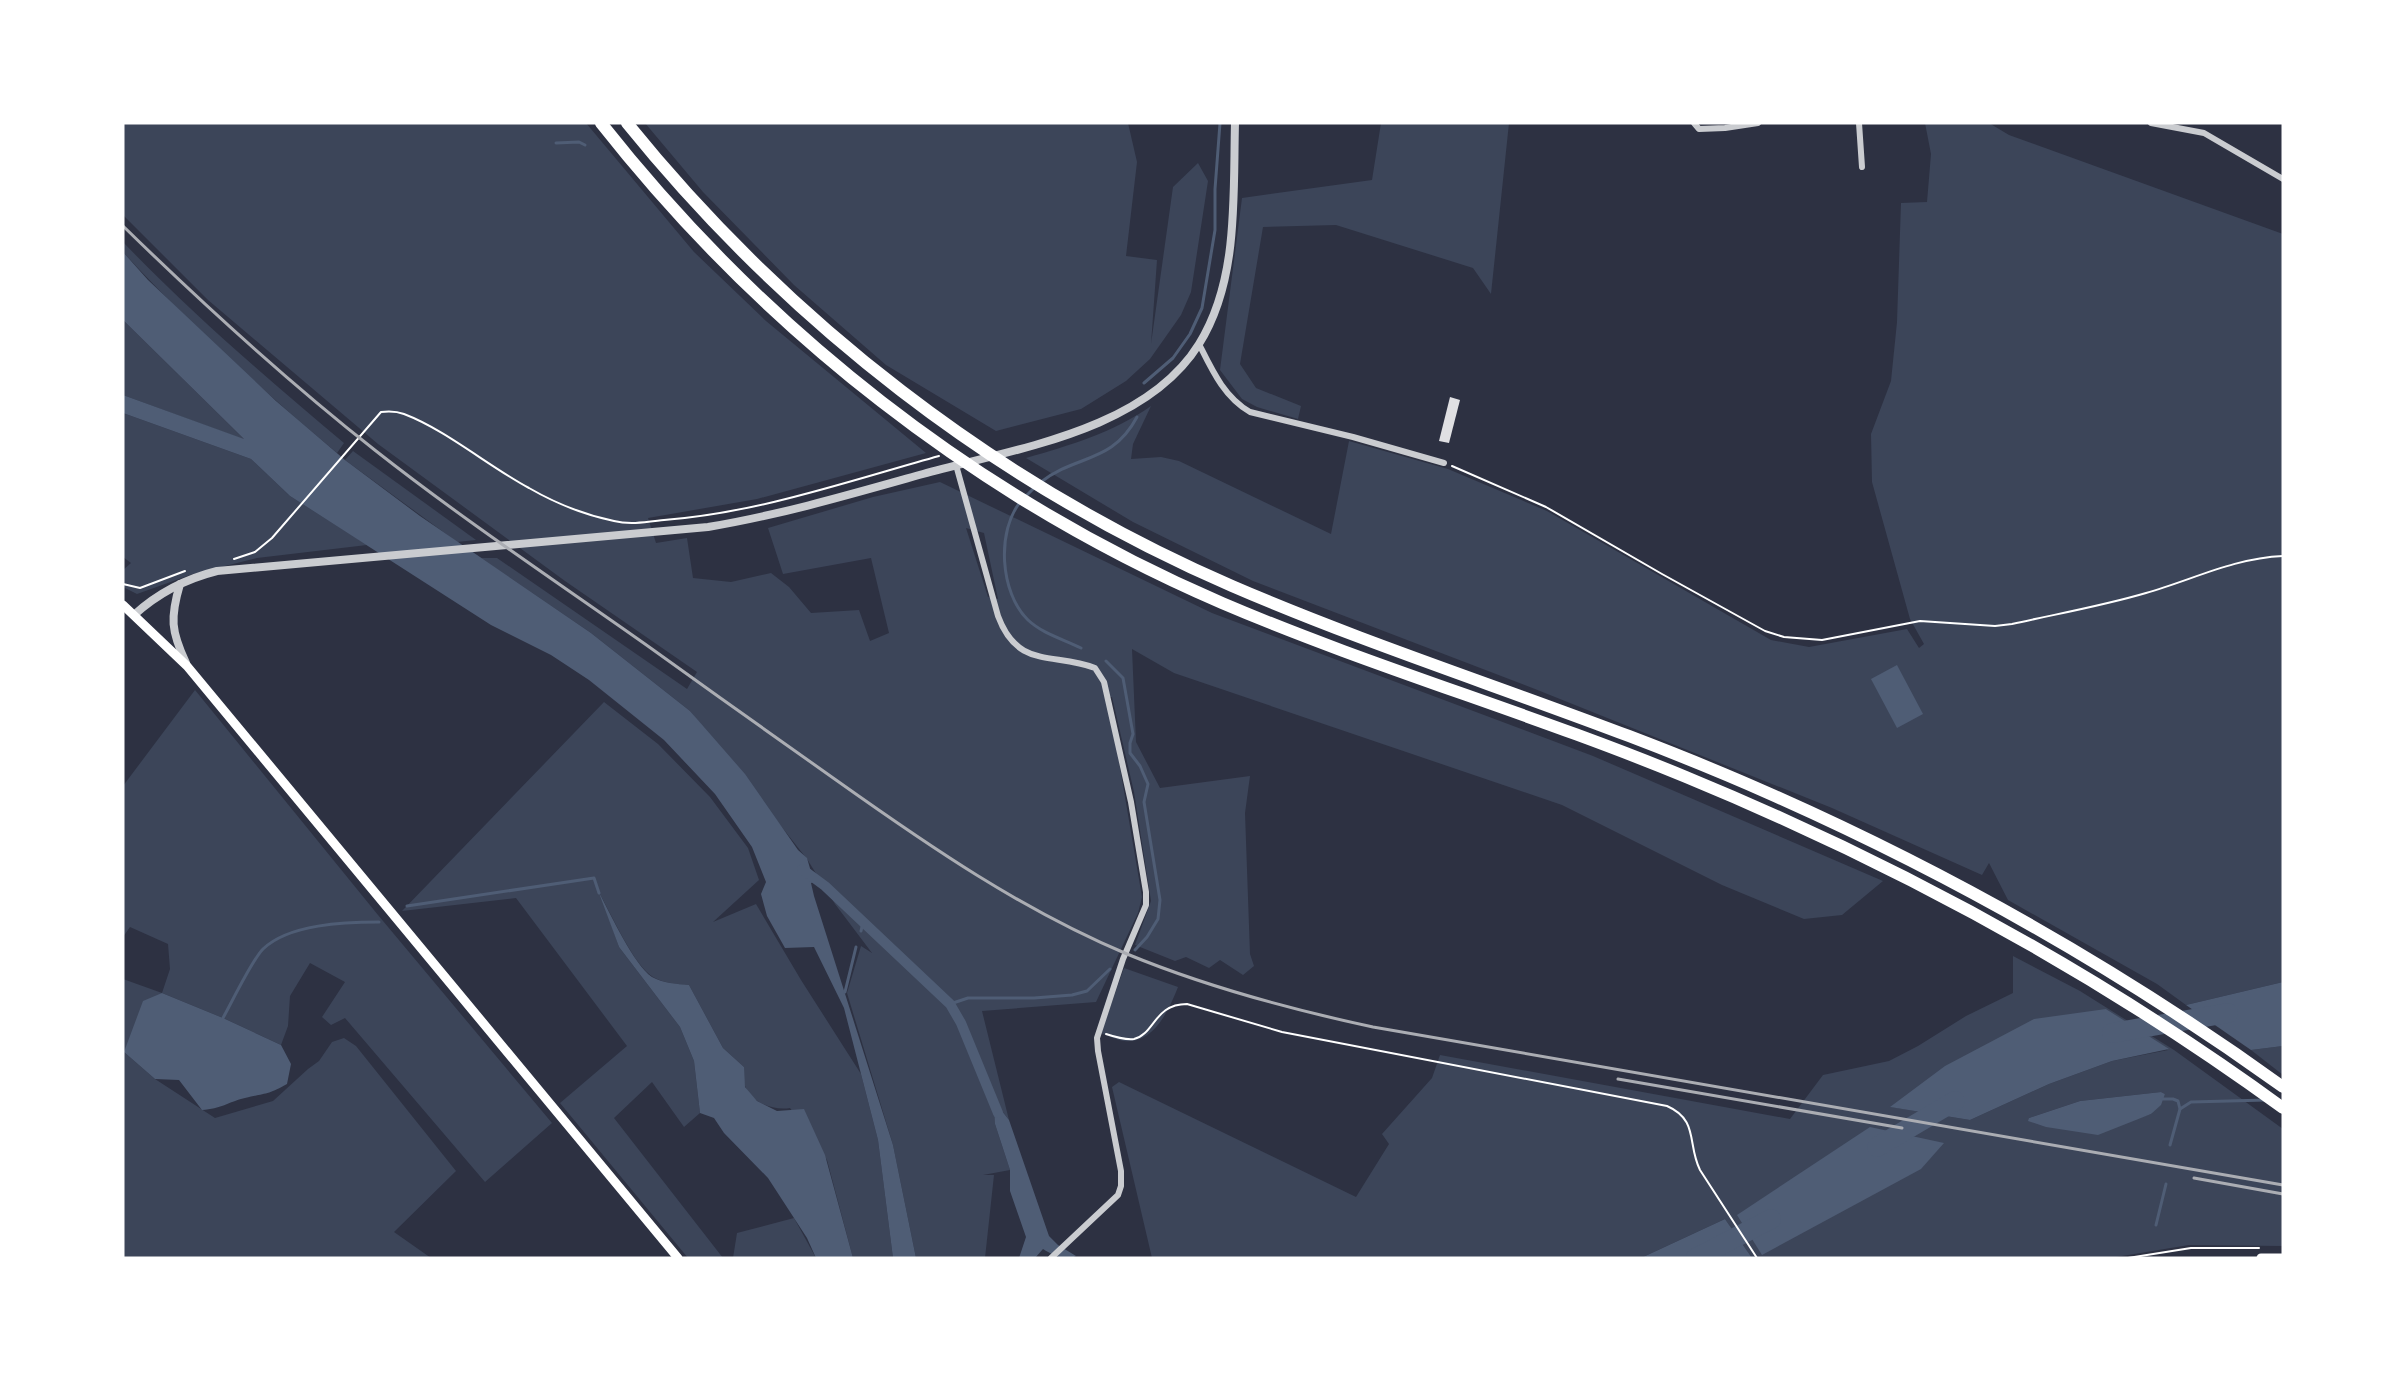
<svg xmlns="http://www.w3.org/2000/svg" width="2406" height="1381" viewBox="0 0 2406 1381" font-family="'PT Serif',serif">
  <rect width="100%" height="100%" fill="#2d3142"/>
  <g fill="#3c4559" fill-rule="evenodd">
    <path d="M 123,123 L 586,123 L 694,252 L 766,321 L 926,453 L 757,499 L 648,518 L 656,543 L 687,538 L 693,578 L 731,582 L 771,573 L 789,587 L 811,613 L 859,610 L 870,641 L 889,633 L 871,558 L 783,574 L 768,528 L 873,497 L 940,482 L 1212,613 L 1593,756 L 1883,881 L 1842,915 L 1804,919 L 1722,885 L 1562,805 L 1174,673 L 1132,649 L 1136,742 L 1160,788 L 1250,776 L 1245,813 L 1250,954 L 1254,966 L 1243,975 L 1220,960 L 1209,968 L 1186,957 L 1175,961 L 1135,945 L 1151,901 L 1134,792 L 1112,697 L 1108,697 L 1142,897 L 1138,913 L 1096,1002 L 982,1011 L 1009,1120 L 995,1102 L 995,1124 L 1010,1170 L 983,1175 L 994,1175 L 985,1258 L 916,1258 L 893,1145 L 847,993 L 861,946 L 872,953 L 835,904 L 807,859 L 690,711 L 591,633 L 481,558 L 497,558 L 687,689 L 697,672 L 565,581 L 378,444 L 208,300 L 123,215 ZM 966,528 L 984,533 L 998,599 L 988,597 Z"/>
    <path d="M 645,123 L 1128,123 L 1137,162 L 1126,256 L 1157,260 L 1151,344 L 1173,187 L 1198,163 L 1208,181 L 1191,292 L 1181,315 L 1150,359 L 1126,381 L 1081,409 L 996,431 L 886,365 L 794,285 L 703,192 Z"/>
    <path d="M 1381,123 L 1509,123 L 1491,294 L 1473,268 L 1336,225 L 1263,227 L 1240,364 L 1256,388 L 1301,406 L 1298,419 L 1257,407 L 1242,399 L 1220,370 L 1242,198 L 1372,180 Z"/>
    <path d="M 1925,123 L 1989,123 L 2009,135 L 2283,234 L 2283,982 L 2186,1005 L 2157,984 L 2008,900 L 1989,863 L 1982,875 L 1832,808 L 1535,689 L 1253,581 L 1133,522 L 1026,458 C 1071,445 1112,433 1151,406 L 1133,444 L 1131,459 L 1161,457 L 1179,461 L 1331,534 L 1349,441 L 1448,469 L 1547,511 L 1771,640 L 1809,647 L 1907,629 L 1919,648 L 1924,644 L 1910,619 L 1872,482 L 1871,434 L 1891,381 L 1897,322 L 1901,203 L 1927,202 L 1931,154 Z"/>
    <path d="M 123,242 C 192,314 268,379 344,443 L 337,453 C 262,390 189,324 123,252 Z"/>
    <path d="M 123,320 L 245,440 L 123,395 Z"/>
    <path d="M 123,413 L 251,459 L 290,496 L 367,545 L 257,558 L 193,574 L 137,594 L 123,587 L 123,570 L 131,563 L 123,557 Z"/>
    <path d="M 353,451 L 476,540 L 457,542 L 345,460 Z"/>
    <path d="M 195,690 L 378,915 L 552,1123 L 485,1182 L 345,1018 L 331,1025 L 322,1017 L 345,982 L 310,963 L 290,996 L 288,1026 L 281,1045 L 223,1018 L 162,993 L 124,1052 L 155,1079 L 215,1118 L 273,1101 L 308,1069 L 319,1061 L 332,1042 L 344,1038 L 356,1046 L 456,1171 L 394,1232 L 431,1258 L 123,1258 L 123,979 L 162,993 L 170,969 L 168,944 L 130,927 L 123,937 L 123,786 Z"/>
    <path d="M 604,702 L 658,744 L 710,797 L 748,848 L 759,880 L 713,922 L 756,904 L 801,980 L 861,1074 L 878,1140 L 893,1258 L 853,1258 L 827,1160 L 790,1108 C 775,1111 751,1103 745,1086 C 743,1081 744,1072 744,1067 L 723,1048 L 689,985 C 677,984 663,983 653,977 C 634,965 613,918 602,898 L 619,947 L 680,1027 L 694,1061 L 700,1113 L 684,1127 L 652,1082 L 614,1118 L 723,1258 L 688,1258 L 560,1103 L 627,1046 L 516,898 L 402,911 Z"/>
    <path d="M 2013,956 L 2080,991 L 2174,1050 L 2283,1129 L 2283,1246 L 2189,1245 L 2110,1258 L 1752,1258 L 1725,1219 L 1641,1258 L 1152,1258 L 1112,1087 L 1119,1082 L 1356,1197 L 1389,1144 L 1382,1134 L 1432,1078 L 1440,1055 L 1790,1119 L 1823,1075 L 1889,1061 L 1918,1046 L 1966,1016 L 2013,993 ZM 2106,1009 L 2168,1050 L 2112,1061 L 2049,1084 L 1970,1120 L 1891,1107 ZM 2161,1092 L 2165,1094 L 2151,1114 L 2133,1120 L 2029,1118 L 2080,1101 Z"/>
    <path d="M 1124,968 L 1178,987 C 1169,1010 1154,1044 1124,1041 C 1117,1040 1108,1036 1101,1033 Z"/>
    <path d="M 2283,1046 L 2283,1075 L 2251,1050 Z"/>
    <path d="M 794,1218 L 816,1258 L 733,1258 L 737,1233 Z"/>
  </g>
  <g fill="#4f5d75">
    <path d="M 123,252 L 148,280 L 276,401 L 345,460 L 420,516 L 591,633 L 690,711 L 745,774 L 798,850 L 807,858 L 814,882 L 811,883 L 814,896 L 893,1145 L 916,1258 L 893,1258 L 878,1140 L 844,1008 L 814,947 L 785,948 L 767,916 L 761,894 L 766,882 L 752,847 L 715,794 L 664,740 L 589,680 L 551,655 L 491,625 L 290,496 L 251,459 L 123,413 L 123,395 L 244,439 L 123,320 Z"/>
    <path d="M 1897,665 L 1923,714 L 1897,728 L 1871,679 Z"/>
    <path d="M 599,893 C 611,914 633,964 652,977 C 663,983 677,984 689,985 L 723,1048 L 744,1067 L 745,1087 L 757,1101 L 777,1111 L 804,1109 L 825,1155 L 853,1258 L 816,1258 L 807,1238 L 768,1178 L 724,1133 L 714,1118 L 700,1113 L 694,1061 L 680,1027 L 619,947 Z"/>
    <path d="M 2283,982 L 2283,1046 L 2251,1050 L 2186,1005 Z"/>
    <path d="M 162,993 L 223,1018 L 281,1045 L 291,1064 L 287,1084 C 268,1095 265,1093 245,1098 C 228,1102 221,1109 202,1110 L 179,1080 L 155,1079 L 124,1052 L 143,1001 Z"/>
    <path d="M 2106,1009 L 2169,1049 L 2112,1061 L 2049,1084 L 1970,1120 L 1890,1107 L 1945,1066 L 2034,1019 Z"/>
    <path d="M 2161,1092 L 2165,1094 L 2161,1105 L 2151,1114 L 2098,1135 L 2046,1127 L 2028,1121 L 2029,1118 L 2080,1101 Z"/>
    <path d="M 994,1101 L 1009,1120 L 1049,1236 L 1058,1245 L 1076,1256 C 1064,1262 1053,1255 1043,1249 L 1035,1258 L 1019,1258 L 1026,1237 L 1010,1191 L 1010,1170 L 995,1124 Z"/>
    <path d="M 1870,1127 L 1944,1143 L 1921,1169 L 1762,1255 L 1737,1215 Z"/>
    <path d="M 1725,1219 L 1752,1258 L 1641,1258 Z"/>
  </g>
  <g fill="none" stroke-linecap="round" stroke-linejoin="round">
    <g stroke="#4f5d75" stroke-width="3">
      <path d="M 556,143 L 579,142 L 585,145"/>
      <path d="M 1144,383 L 1173,358 L 1190,334 L 1202,308 L 1215,230 L 1215,189 L 1220,123"/>
      <path d="M 1041,482 C 1077,454 1112,464 1137,417"/>
      <path d="M 1026,496 L 1036,486"/>
      <path d="M 1021,501 C 996,531 1000,593 1028,620 C 1043,634 1063,639 1081,648"/>
      <path d="M 1106,661 L 1123,678 L 1133,734 L 1130,743 L 1130,753 L 1140,766 L 1148,784 L 1144,802 L 1160,900 L 1158,919 L 1147,937 L 1135,950"/>
      <path d="M 407,906 L 594,878 L 599,893"/>
      <path d="M 861,931 L 863,922"/>
      <path d="M 845,992 L 856,947"/>
      <path d="M 950,1004 L 968,998 L 1034,998 L 1072,995 L 1087,991 L 1110,969"/>
      <path d="M 223,1018 C 232,1002 252,960 263,949 C 289,924 345,922 379,922"/>
      <path d="M 2163,1099 L 2173,1099 L 2178,1101 L 2180,1109 L 2170,1145"/>
      <path d="M 2180,1109 L 2191,1102 L 2266,1100"/>
      <path d="M 2156,1225 L 2166,1184"/>
    </g>
    <path stroke="#4f5d75" stroke-width="10" d="M 802,869 L 825,886 L 950,1004 L 961,1023 L 998,1113"/>
    <g stroke="#4f5d75" stroke-width="20">
      <path d="M 2112,1033 L 2228,1013"/>
      <path d="M 1877,1147 L 1955,1101"/>
      <path d="M 1696,1258 L 1771,1219"/>
    </g>
  </g>
  <path fill="#e0e0e3" d="M 1450,397 L 1460,400 L 1449,443 L 1439,441 Z"/>
  <g fill="none" stroke-linecap="round" stroke-linejoin="round">
    <g stroke="#fff" stroke-width="2">
      <path d="M 1452,466 L 1546,507 L 1662,574 L 1765,631 L 1784,637 L 1822,640 L 1920,621 L 1995,626 L 2012,624 C 2056,614 2102,606 2146,593 C 2192,580 2234,558 2283,556"/>
      <path d="M 234,559 L 255,552 L 272,538 L 381,412 C 389,411 396,411 404,414 C 446,430 488,466 529,488 C 555,503 585,515 614,521 C 630,525 647,522 664,520 C 757,513 849,481 939,456"/>
      <path d="M 123,584 L 140,588 L 185,571"/>
      <path d="M 1106,1034 C 1115,1037 1125,1040 1134,1039 C 1155,1034 1154,1004 1187,1004 L 1282,1032 L 1667,1106 C 1699,1120 1687,1144 1700,1170 L 1757,1258"/>
      <path d="M 2128,1258 L 2191,1248 L 2259,1248"/>
    </g>
    <g stroke="#caccd0" stroke-width="6">
      <path d="M 1694,123 L 1699,129 L 1725,128 L 1758,123"/>
      <path d="M 1859,123 L 1862,167"/>
      <path d="M 2151,123 L 2204,133 L 2283,179"/>
      <path d="M 1199,344 C 1212,370 1224,397 1250,412 L 1353,437 L 1444,463"/>
      <path d="M 956,465 L 998,616 C 1018,670 1054,652 1095,668 L 1104,682 L 1131,802 L 1146,892 L 1146,905 L 1123,959 L 1097,1038 L 1098,1051 L 1121,1171 L 1121,1186 L 1118,1195 L 1051,1258"/>
    </g>
    <g stroke="#caccd0" stroke-width="8">
      <path d="M 180,584 C 170,618 171,631 186,663"/>
      <path d="M 134,615 C 158,593 185,579 217,571 L 708,527 C 780,515 852,494 923,474 C 1013,449 1145,431 1199,344 C 1239,280 1233,196 1235,123"/>
    </g>
    <g stroke="#fff" stroke-width="9">
      <path d="M 123,605 L 187,666 L 678,1258"/>
      <path d="M 2261,1258 L 2283,1258"/>
    </g>
    <g stroke="#fff" stroke-width="12">
      <path d="M 601,123 C 765,331 978,498 1222,603 C 1374,668 1534,714 1686,777 C 1897,864 2099,974 2283,1108"/>
      <path d="M 627,123 C 788,322 996,484 1232,586 C 1408,662 1593,715 1768,793 C 1949,873 2122,971 2283,1087"/>
    </g>
    <g stroke="#abadb3" stroke-width="3">
      <path d="M 123,226 C 204,305 287,381 376,451 C 465,521 560,584 652,649 C 713,693 775,737 836,780 C 929,846 1022,910 1127,954 C 1207,987 1289,1009 1373,1027 L 2283,1185"/>
      <path d="M 1618,1079 L 1902,1128"/>
      <path d="M 2194,1178 L 2283,1194"/>
    </g>
  </g>
  <rect width="2406" height="1381" fill="none" stroke="#ffffff" stroke-width="249"/>
</svg>
